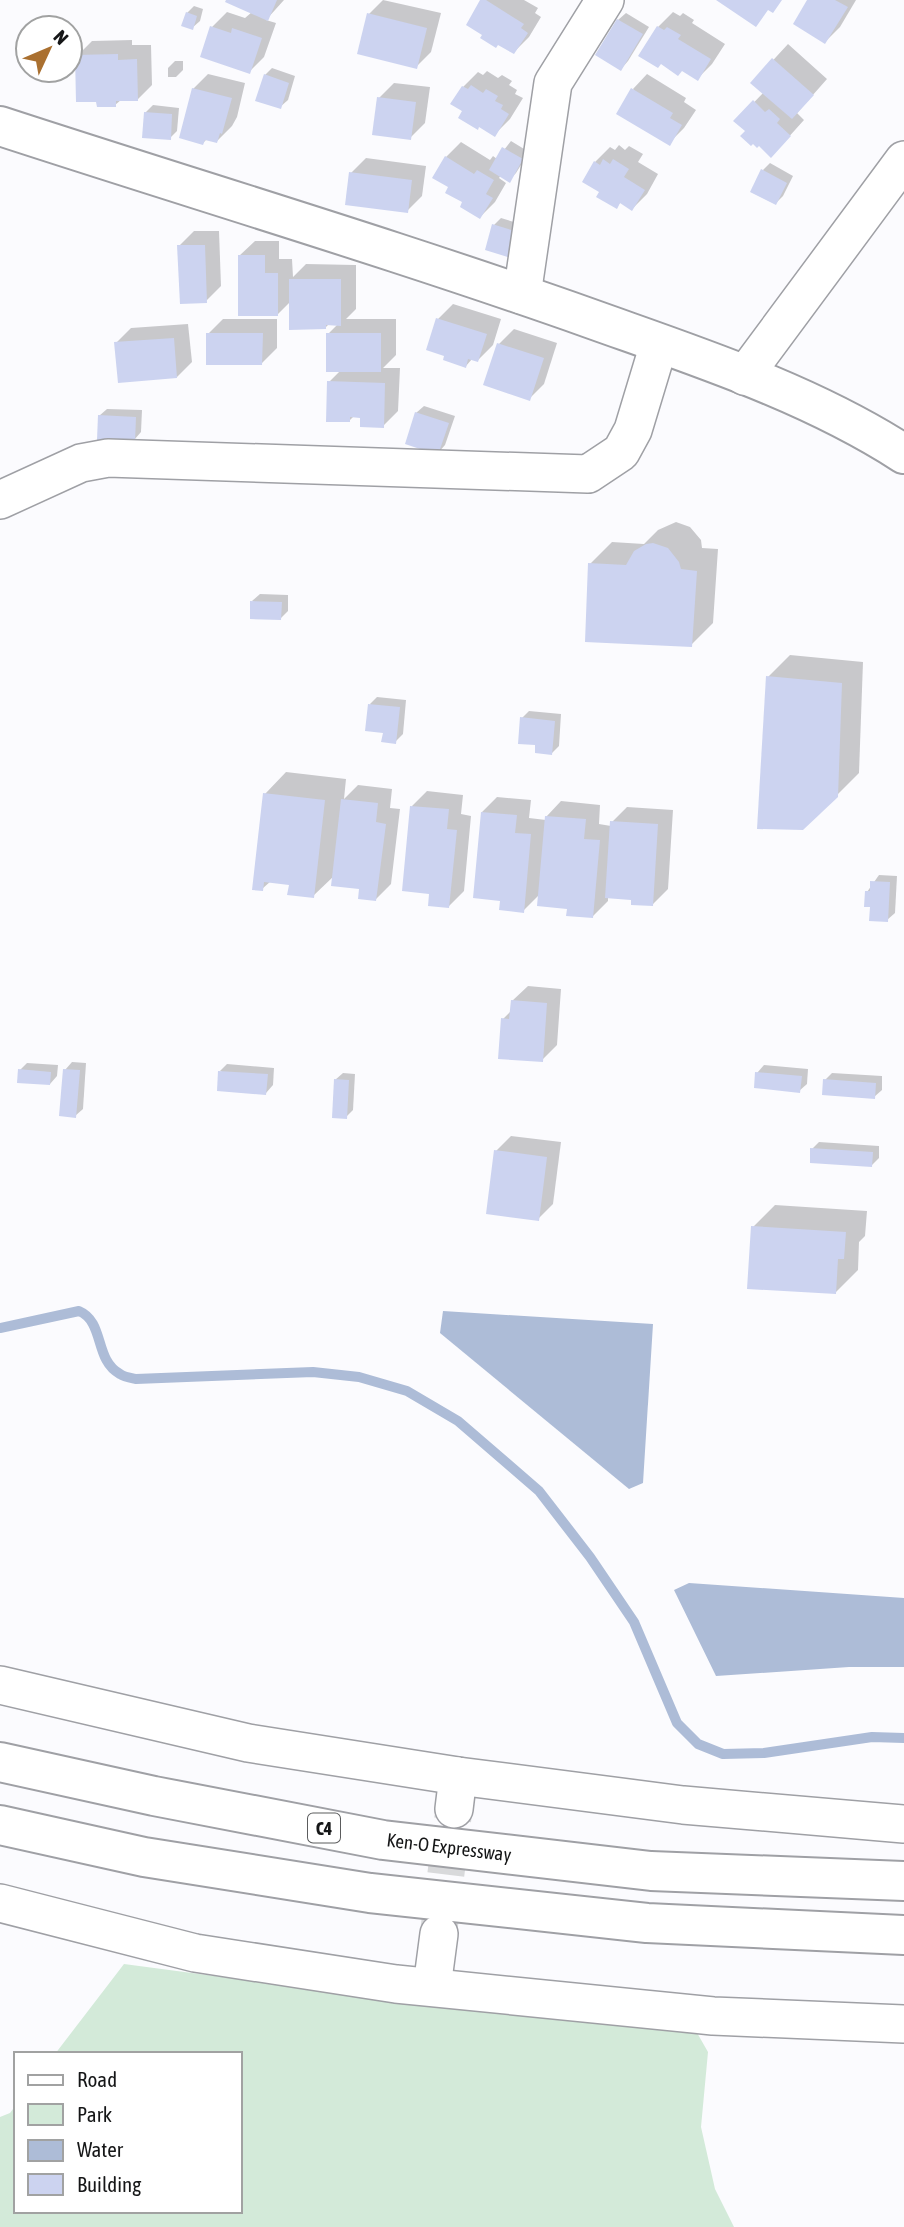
<svg xmlns="http://www.w3.org/2000/svg" width="904" height="2227" viewBox="0 0 904 2227" font-family="'Asap Condensed',sans-serif">
  <rect width="100%" height="100%" fill="#fbfbfe"/>
  <path fill="#d3ead9" d="M 124,1964 L 379,1998 L 696,2031 L 708,2052 L 701,2127 L 715,2189 L 734,2227 L 0,2227 L 0,2117 L 10,2113 L 16,2105 L 16,2211 L 240,2211 L 240,2054 L 55,2054 Z"/>
  <g fill="#adbcd7">
    <path d="M 443,1311 L 653,1324 L 643,1483 L 629,1489 L 440,1333 Z"/>
    <path d="M 689,1583 L 904,1598 L 904,1667 L 849,1667 L 716,1676 L 674,1590 Z"/>
  </g>
  <g fill="#0003">
    <path d="M 228,0 L 284,0 L 266,20 L 276,23 L 264,57 L 249,72 L 212,27 L 227,12 L 245,18 L 252,12 Z"/>
    <path d="M 383,0 L 441,13 L 431,52 L 416,67 L 369,14 Z"/>
    <path d="M 482,0 L 524,0 L 538,8 L 535,13 L 541,17 L 529,37 L 514,52 Z"/>
    <path d="M 809,0 L 856,0 L 840,27 L 825,42 Z"/>
    <path d="M 194,6 L 203,9 L 200,21 L 192,28 L 187,13 Z"/>
    <path d="M 673,12 L 680,16 L 683,13 L 694,20 L 692,23 L 725,44 L 712,64 L 697,79 L 682,69 L 658,27 Z"/>
    <path d="M 626,13 L 649,27 L 628,61 L 621,69 L 618,20 Z"/>
    <path d="M 132,40 L 132,45 L 151,45 L 152,85 L 137,100 L 121,100 L 115,105 L 77,56 L 92,41 Z"/>
    <path d="M 788,44 L 827,79 L 797,113 L 804,120 L 786,140 L 747,131 L 736,121 L 764,92 L 753,82 Z"/>
    <path d="M 175,61 L 183,61 L 183,70 L 176,77 L 168,77 L 168,68 Z"/>
    <path d="M 272,68 L 295,76 L 288,100 L 280,107 L 265,75 Z"/>
    <path d="M 487,71 L 498,78 L 502,75 L 512,81 L 509,85 L 517,90 L 515,94 L 523,98 L 510,119 L 495,134 L 453,104 L 463,87 L 478,72 L 483,75 Z"/>
    <path d="M 208,74 L 245,83 L 237,117 L 232,126 L 217,141 L 207,139 L 203,143 L 193,89 Z"/>
    <path d="M 647,74 L 686,98 L 684,102 L 696,110 L 684,128 L 669,143 L 633,89 Z"/>
    <path d="M 394,83 L 430,87 L 425,123 L 410,138 L 379,98 Z"/>
    <path d="M 153,105 L 179,108 L 177,131 L 170,138 L 145,113 Z"/>
    <path d="M 511,141 L 529,152 L 516,173 L 509,180 L 501,175 L 499,178 L 506,183 L 495,202 L 480,217 L 451,187 L 446,157 L 461,142 L 490,160 L 493,156 L 497,159 Z"/>
    <path d="M 619,145 L 625,150 L 629,146 L 643,154 L 638,162 L 658,174 L 647,194 L 632,209 L 621,202 L 617,206 L 602,192 L 595,162 L 610,147 L 615,150 Z"/>
    <path d="M 366,158 L 426,166 L 422,196 L 407,211 L 351,173 Z"/>
    <path d="M 770,163 L 793,176 L 783,196 L 776,203 L 763,170 Z"/>
    <path d="M 501,218 L 524,225 L 517,248 L 494,225 Z"/>
    <path d="M 194,231 L 219,231 L 221,286 L 206,301 L 179,246 Z"/>
    <path d="M 255,241 L 279,241 L 279,259 L 292,259 L 293,277 L 306,264 L 356,265 L 356,309 L 346,319 L 396,319 L 396,355 L 383,368 L 400,368 L 398,411 L 383,426 L 362,416 L 354,416 L 349,421 L 329,382 L 341,370 L 328,334 L 338,324 L 329,324 L 325,328 L 291,301 L 278,314 L 239,256 Z"/>
    <path d="M 453,304 L 501,319 L 493,345 L 478,360 L 472,359 L 466,366 L 438,319 Z"/>
    <path d="M 223,319 L 277,319 L 277,348 L 262,363 L 208,334 Z"/>
    <path d="M 188,324 L 192,362 L 177,377 L 116,343 L 131,328 Z"/>
    <path d="M 514,329 L 557,343 L 544,384 L 529,399 L 499,344 Z"/>
    <path d="M 424,406 L 455,416 L 445,445 L 438,453 L 416,413 Z"/>
    <path d="M 107,409 L 142,410 L 141,432 L 134,440 L 99,416 Z"/>
    <path d="M 676,522 L 690,527 L 701,540 L 702,548 L 718,549 L 713,623 L 691,645 L 590,564 L 612,542 L 644,544 L 658,530 Z"/>
    <path d="M 260,594 L 288,595 L 288,611 L 281,618 L 252,601 Z"/>
    <path d="M 790,655 L 863,662 L 859,773 L 837,795 L 768,677 Z"/>
    <path d="M 377,697 L 406,700 L 403,734 L 395,742 L 385,732 L 370,704 Z"/>
    <path d="M 529,711 L 561,714 L 559,746 L 552,753 L 522,718 Z"/>
    <path d="M 286,772 L 346,779 L 344,799 L 358,785 L 392,789 L 390,808 L 400,809 L 391,884 L 376,899 L 361,887 L 334,876 L 313,896 L 291,884 L 271,881 L 262,889 L 265,794 Z"/>
    <path d="M 427,791 L 463,795 L 461,814 L 471,816 L 464,891 L 449,906 L 431,892 L 412,806 Z"/>
    <path d="M 497,797 L 531,800 L 529,818 L 546,820 L 546,817 L 561,801 L 600,805 L 599,824 L 611,826 L 612,822 L 627,807 L 673,810 L 668,889 L 653,904 L 633,898 L 608,897 L 608,901 L 593,916 L 540,894 L 523,911 L 502,899 L 482,812 Z"/>
    <path d="M 879,875 L 897,876 L 895,913 L 887,920 L 871,905 L 867,892 Z"/>
    <path d="M 528,986 L 561,989 L 557,1045 L 542,1060 L 503,1019 L 512,1010 L 512,1001 Z"/>
    <path d="M 72,1062 L 86,1063 L 83,1109 L 75,1116 L 65,1070 Z"/>
    <path d="M 27,1063 L 58,1065 L 57,1076 L 50,1084 L 20,1070 Z"/>
    <path d="M 227,1064 L 274,1068 L 273,1085 L 266,1093 L 220,1071 Z"/>
    <path d="M 764,1065 L 808,1069 L 807,1084 L 799,1091 L 757,1073 Z"/>
    <path d="M 343,1073 L 355,1074 L 353,1110 L 346,1117 L 335,1080 Z"/>
    <path d="M 832,1073 L 882,1076 L 882,1090 L 874,1097 L 825,1080 Z"/>
    <path d="M 511,1136 L 561,1142 L 553,1204 L 538,1219 L 496,1151 Z"/>
    <path d="M 819,1142 L 879,1146 L 879,1158 L 871,1166 L 812,1149 Z"/>
    <path d="M 775,1205 L 867,1211 L 865,1236 L 859,1242 L 858,1270 L 836,1292 L 753,1227 Z"/>
  </g>
  <g fill="none" stroke-linecap="round" stroke-linejoin="round">
    <path stroke="#adbcd7" stroke-width="10" d="M 0,1328 L 79,1311 C 105,1322 94,1360 120,1374 C 124,1377 131,1378 136,1379 L 313,1372 L 359,1377 L 407,1391 L 458,1421 L 539,1491 L 590,1557 L 634,1622 L 677,1723 L 698,1744 L 723,1754 L 764,1753 L 872,1737 L 904,1738"/>
  </g>
  <g fill="#ccd3f0">
    <path d="M 226,0 L 277,0 L 268,21 L 225,2 Z"/>
    <path d="M 480,0 L 486,0 L 524,24 L 521,28 L 528,33 L 514,54 L 498,45 L 496,48 L 480,38 L 482,35 L 466,25 Z"/>
    <path d="M 716,0 L 782,0 L 773,13 L 768,10 L 756,27 Z"/>
    <path d="M 807,0 L 835,0 L 848,7 L 825,44 L 793,24 Z"/>
    <path d="M 186,12 L 197,16 L 193,30 L 181,26 Z"/>
    <path d="M 367,13 L 427,28 L 417,69 L 357,54 Z"/>
    <path d="M 617,19 L 643,34 L 621,71 L 595,55 Z"/>
    <path d="M 210,26 L 231,33 L 232,28 L 262,38 L 250,74 L 200,57 Z"/>
    <path d="M 657,26 L 664,30 L 667,27 L 681,35 L 678,39 L 711,59 L 698,81 L 682,71 L 678,76 L 661,64 L 658,68 L 638,56 Z"/>
    <path d="M 118,54 L 118,60 L 137,59 L 138,101 L 116,101 L 116,107 L 97,107 L 96,102 L 76,102 L 75,55 Z"/>
    <path d="M 772,58 L 814,95 L 792,119 L 750,83 Z"/>
    <path d="M 264,74 L 289,83 L 281,109 L 255,101 Z"/>
    <path d="M 471,85 L 483,93 L 486,89 L 498,96 L 495,101 L 503,105 L 501,109 L 509,114 L 495,137 L 479,127 L 478,130 L 458,118 L 462,111 L 450,104 L 462,86 L 468,89 Z"/>
    <path d="M 192,88 L 232,98 L 222,134 L 220,133 L 217,143 L 205,140 L 203,145 L 179,138 Z"/>
    <path d="M 631,88 L 673,113 L 670,118 L 682,125 L 670,146 L 616,114 Z"/>
    <path d="M 377,97 L 416,102 L 411,140 L 372,135 Z"/>
    <path d="M 753,100 L 765,112 L 769,109 L 780,119 L 777,123 L 791,136 L 771,158 L 759,146 L 757,148 L 753,144 L 751,146 L 740,136 L 745,131 L 733,121 Z"/>
    <path d="M 144,112 L 172,114 L 171,140 L 142,138 Z"/>
    <path d="M 502,147 L 523,159 L 510,183 L 489,170 Z"/>
    <path d="M 445,156 L 474,174 L 477,170 L 494,180 L 486,194 L 493,198 L 480,219 L 460,207 L 462,202 L 445,193 L 448,187 L 432,178 Z"/>
    <path d="M 603,159 L 610,164 L 613,159 L 629,169 L 624,177 L 645,190 L 632,211 L 620,203 L 617,209 L 596,197 L 599,192 L 582,182 L 594,161 L 600,165 Z"/>
    <path d="M 761,169 L 787,183 L 776,205 L 750,192 Z"/>
    <path d="M 349,172 L 412,180 L 408,213 L 345,205 Z"/>
    <path d="M 492,224 L 518,232 L 511,258 L 485,250 Z"/>
    <path d="M 177,245 L 205,245 L 207,303 L 180,304 Z"/>
    <path d="M 238,255 L 265,255 L 265,273 L 278,273 L 278,316 L 238,316 Z"/>
    <path d="M 289,279 L 341,279 L 341,326 L 326,325 L 326,329 L 289,330 Z"/>
    <path d="M 436,318 L 487,334 L 478,362 L 468,359 L 466,368 L 443,360 L 444,356 L 426,350 Z"/>
    <path d="M 206,333 L 263,333 L 262,365 L 206,365 Z"/>
    <rect x="326" y="333" width="55" height="39"/>
    <path d="M 174,338 L 177,378 L 118,383 L 114,342 Z"/>
    <path d="M 497,343 L 544,358 L 530,401 L 483,385 Z"/>
    <path d="M 327,381 L 385,383 L 384,428 L 360,427 L 360,418 L 350,417 L 350,422 L 326,422 Z"/>
    <path d="M 415,412 L 449,423 L 438,455 L 405,444 Z"/>
    <path d="M 98,415 L 136,417 L 135,442 L 97,440 Z"/>
    <path d="M 653,543 L 668,548 L 679,562 L 681,569 L 697,571 L 692,647 L 585,642 L 588,563 L 626,565 L 634,551 L 646,544 Z"/>
    <path d="M 250,601 L 282,602 L 281,620 L 250,619 Z"/>
    <path d="M 766,676 L 842,683 L 838,797 L 803,830 L 757,829 Z"/>
    <path d="M 368,704 L 400,707 L 396,744 L 381,742 L 383,733 L 365,731 Z"/>
    <path d="M 520,717 L 555,721 L 552,755 L 535,753 L 535,745 L 518,744 Z"/>
    <path d="M 263,793 L 325,800 L 314,898 L 287,895 L 289,885 L 264,882 L 263,891 L 252,890 Z"/>
    <path d="M 341,799 L 378,803 L 376,822 L 386,824 L 376,901 L 358,899 L 359,889 L 331,886 Z"/>
    <path d="M 410,806 L 449,809 L 447,829 L 457,830 L 449,908 L 428,906 L 429,894 L 402,891 Z"/>
    <path d="M 481,812 L 517,815 L 515,833 L 531,834 L 524,913 L 499,910 L 500,901 L 473,898 Z"/>
    <path d="M 545,816 L 586,819 L 584,839 L 600,840 L 593,918 L 566,916 L 567,909 L 537,906 Z"/>
    <path d="M 610,821 L 658,824 L 653,906 L 631,905 L 631,900 L 605,898 Z"/>
    <path d="M 870,881 L 890,882 L 888,922 L 869,921 L 870,907 L 864,907 L 865,891 L 870,891 Z"/>
    <path d="M 511,1000 L 547,1003 L 543,1062 L 498,1059 L 501,1018 L 509,1019 Z"/>
    <path d="M 18,1069 L 51,1072 L 50,1085 L 17,1083 Z"/>
    <path d="M 63,1069 L 80,1070 L 76,1118 L 59,1116 Z"/>
    <path d="M 218,1071 L 268,1074 L 266,1095 L 217,1091 Z"/>
    <path d="M 755,1072 L 802,1076 L 800,1093 L 754,1088 Z"/>
    <path d="M 334,1079 L 349,1080 L 347,1119 L 332,1118 Z"/>
    <path d="M 823,1079 L 876,1083 L 875,1099 L 822,1095 Z"/>
    <path d="M 810,1148 L 873,1152 L 872,1167 L 810,1163 Z"/>
    <path d="M 494,1150 L 547,1157 L 539,1221 L 486,1214 Z"/>
    <path d="M 751,1226 L 846,1232 L 844,1259 L 838,1259 L 836,1294 L 747,1289 Z"/>
  </g>
  <g fill="none" stroke-linecap="round" stroke-linejoin="round">
    <path stroke="#d8d9db" stroke-width="37" stroke-dasharray="37 18" stroke-linecap="butt" d="M 439,1929 L 453,1817"/>
    <g stroke="#9fa0a5" stroke-width="40">
      <g id="minor">
        <path d="M 522,295 L 553,83 L 605,0"/>
        <path d="M 744,376 L 904,160"/>
        <path d="M 0,500 L 81,463 L 108,458 L 588,474 L 621,452 L 633,430 L 659,344"/>
        <path d="M 0,1685 L 248,1743 L 458,1776 L 683,1805 L 904,1824"/>
        <path d="M 454,1809 L 458,1776"/>
        <path d="M 0,1903 L 195,1953 L 396,1984 L 713,2016 L 904,2024"/>
        <path d="M 432,1987 L 439,1934"/>
      </g>
    </g>
    <g stroke="#9fa0a5" stroke-width="42">
      <path id="tertiary" d="M 0,126 C 196,190 394,249 589,318 C 695,356 808,392 904,454"/>
    </g>
    <g stroke="#9fa0a5" stroke-width="42">
      <g id="motorway">
        <path d="M 0,1762 L 154,1796 L 383,1840 L 651,1871 L 904,1881"/>
        <path d="M 0,1825 L 144,1857 L 370,1893 L 647,1923 L 904,1935"/>
      </g>
    </g>
    <use href="#minor" stroke="#fff" stroke-width="37"/>
    <use href="#tertiary" stroke="#fff" stroke-width="38"/>
    <use href="#motorway" stroke="#fff" stroke-width="38"/>
  </g>
  <g text-anchor="middle" dominant-baseline="central" stroke-width="6" stroke-linejoin="round" paint-order="stroke">
    <rect fill="#fff" stroke="#5b5c5d" stroke-width="2" x="308" y="1813.5" width="32" height="29" rx="5"/>
    <g font-size="18" font-weight="bold" fill="#151617">
      <text x="324" y="1828">C4</text>
    </g>
    <g font-size="19" fill="#151617" stroke="#fff">
      <text transform="translate(449 1847) rotate(7)">Ken-O Expressway</text>
    </g>
  </g>
  <rect x="14" y="2052" width="228" height="161" fill="#ffffff" stroke="#a1a2a2" stroke-width="2"/>
  <rect x="28" y="2075" width="35" height="10" fill="#ffffff" stroke="#a1a2a2" stroke-width="2"/>
  <text x="77" y="2087" font-size="21" fill="#151617">Road</text>
  <rect x="28" y="2104" width="35" height="21" fill="#d3ead9" stroke="#a1a2a2" stroke-width="2"/>
  <text x="77" y="2122" font-size="21" fill="#151617">Park</text>
  <rect x="28" y="2140" width="35" height="21" fill="#adbcd7" stroke="#a1a2a2" stroke-width="2"/>
  <text x="77" y="2157" font-size="21" fill="#151617">Water</text>
  <rect x="28" y="2174" width="35" height="21" fill="#ccd3f0" stroke="#a1a2a2" stroke-width="2"/>
  <text x="77" y="2192" font-size="21" fill="#151617">Building</text>
  <g transform="translate(49 49) rotate(46)"><circle r="33" fill="#ffffff" stroke="#a1a2a2" stroke-width="2"/>
  <path d="M0-5L12 26L0 18L-12 26Z" fill="#aa7030"/>
  <text y="-10" font-size="19" font-weight="bold" text-anchor="middle" fill="#151617">N</text>
  </g>
</svg>
